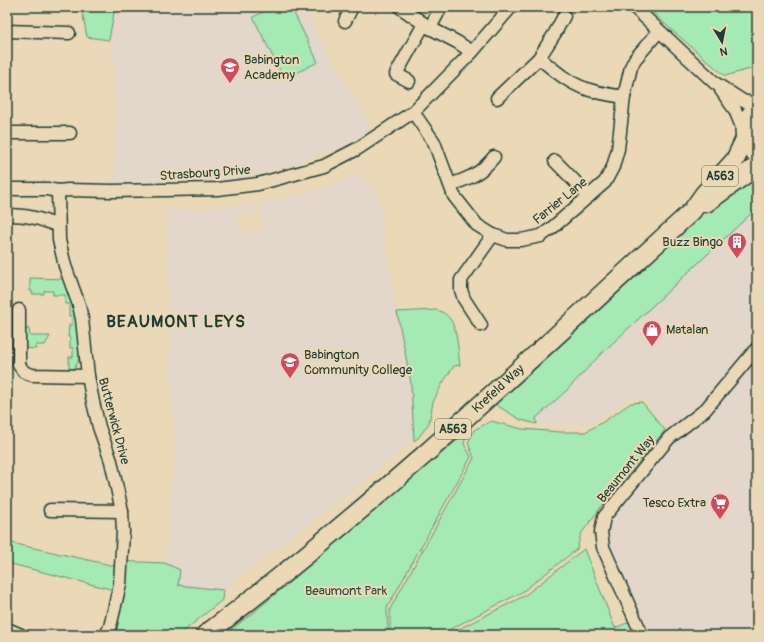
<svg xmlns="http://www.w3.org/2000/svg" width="764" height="642" viewBox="0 0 764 642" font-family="Pangolin,sans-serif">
  <rect width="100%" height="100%" fill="#ebd8b6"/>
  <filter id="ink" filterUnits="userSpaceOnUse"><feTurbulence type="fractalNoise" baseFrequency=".025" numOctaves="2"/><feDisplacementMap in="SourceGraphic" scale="8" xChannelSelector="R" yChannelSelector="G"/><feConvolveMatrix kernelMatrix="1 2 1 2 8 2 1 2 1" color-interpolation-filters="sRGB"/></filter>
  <g filter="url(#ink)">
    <g fill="#e3d6ca">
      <path d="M 101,7 L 111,7 L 121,15 L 133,13 L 147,7 L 307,7 L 316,32 L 369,124 L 367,133 L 343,146 L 294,165 L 237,180 L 209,183 L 149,185 L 114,183 L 115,138 L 117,128 L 112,41 Z"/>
      <path d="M 359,174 L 377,191 L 381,207 L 386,246 L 402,339 L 411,383 L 414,441 L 223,590 L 178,585 L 165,563 L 175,449 L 170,375 L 167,209 L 194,210 L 256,203 L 258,212 L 237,215 L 240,233 L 263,230 L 259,203 L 300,195 Z"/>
      <path d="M 757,208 L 757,336 L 700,405 L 666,429 L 650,408 L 650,405 L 644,398 L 627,400 L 608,413 L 591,422 L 568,425 L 537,424 L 536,418 L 566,391 L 601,354 Z"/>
      <path d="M 757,358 L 757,635 L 646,635 L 611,552 L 607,538 L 606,526 L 609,518 L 679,436 L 694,427 L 704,418 Z"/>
    </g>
    <g fill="#a5e9b4" stroke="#629374">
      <path d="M 77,7 L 115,7 L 109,40 L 87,37 L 82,11 Z"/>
      <path d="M 273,7 L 291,7 L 318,62 L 284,79 L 253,17 Z"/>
      <path d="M 647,7 L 757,7 L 757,67 L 725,76 L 666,25 Z"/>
      <path d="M 757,178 L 757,208 L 601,354 L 566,391 L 536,418 L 537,424 L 521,420 L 496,405 L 498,401 L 634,269 L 705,209 Z"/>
      <path d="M 30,278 L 63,279 C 66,286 70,294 72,302 C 76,313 85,360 74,368 C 70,372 62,370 56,370 L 56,369 L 69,369 L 69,357 L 73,357 L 73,348 L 70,348 L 70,337 L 68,337 L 69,325 L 72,325 L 72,316 L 69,316 L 69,304 L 65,304 L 65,295 L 53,295 L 53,291 L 44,291 L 44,294 L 32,294 L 32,291 L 30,291 Z"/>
      <path d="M 436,310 C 459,314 457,347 460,365 L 454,366 L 442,384 L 433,402 L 429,423 L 419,437 L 414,441 L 411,383 L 397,312 Z"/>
      <path d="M 28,328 L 29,329 L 30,336 L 50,336 L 45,345 L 36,345 L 36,349 L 24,348 L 25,331 Z"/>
      <path d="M 642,402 L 665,430 L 598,511 L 581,534 L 577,549 L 522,592 L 439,635 L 397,635 L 390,629 L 390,609 L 474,458 L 468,443 L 474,430 L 491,421 L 522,429 L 560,432 L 585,432 L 603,422 L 631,403 Z"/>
      <path d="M 467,432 L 464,444 L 471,457 L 387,608 L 388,630 L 392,635 L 224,635 L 253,613 Z"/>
      <path d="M 7,542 L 115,566 L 116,561 L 165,563 L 180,570 L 178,585 L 223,590 L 222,600 L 179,635 L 112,635 L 122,589 L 110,589 L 7,563 Z"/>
      <path d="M 584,549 L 615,628 L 629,622 L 635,635 L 447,635 L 524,596 Z"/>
    </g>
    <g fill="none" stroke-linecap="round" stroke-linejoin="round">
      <g stroke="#1f3d34" stroke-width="15">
        <g id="minor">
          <path d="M 400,7 L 430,28 L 457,42 L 472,52"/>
          <path d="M 634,7 L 715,83 L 743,101 L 757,104"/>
          <path d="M 345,21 L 352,7"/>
          <path d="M 430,28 L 441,7"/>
          <path d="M 7,31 L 69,33"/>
          <path d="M 539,58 L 555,33 L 564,16"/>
          <path d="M 409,81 L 396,74 L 424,24"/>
          <path d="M 721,90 L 735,110 L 744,132"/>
          <path d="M 497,98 L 539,58 C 553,69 567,82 584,88 C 596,93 611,95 624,97"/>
          <path d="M 413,112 L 434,142 L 454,196 L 477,225 L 493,235 L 507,240 L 521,240 L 541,236 L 552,228 L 605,182 L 613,167 L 618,149 L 624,97 L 631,67 L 635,59 L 659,31"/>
          <path d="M 7,133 L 70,133"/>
          <path d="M 555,161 L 589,196"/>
          <path d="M 450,185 C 470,178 480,174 494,157"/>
          <path d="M 7,189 L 47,189 L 58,191 L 68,190 L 112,191 L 217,189 L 258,184 L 324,166 L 357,149 L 413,112 L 472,52 L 511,7"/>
          <path d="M 58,191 L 59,240 L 65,266 L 79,305 L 82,319 L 88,376 L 93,402 L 99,427 L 111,461 L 122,511 L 123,532 L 120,584 L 110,627 L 106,635"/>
          <path d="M 7,215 C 27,215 39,218 58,226"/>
          <path d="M 19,310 L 19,365 L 24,372 L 32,375 L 88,376"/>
          <path d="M 481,325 L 464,299 L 461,290 L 461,280 L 493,235"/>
          <path d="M 50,510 L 122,511"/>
          <path d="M 7,629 L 21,635"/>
          <path d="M 642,635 L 603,547 L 601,532 L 604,517 L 669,438 L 705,410 L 757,348"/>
        </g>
      </g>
      <g stroke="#1f3d34" stroke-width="21">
        <g id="highway">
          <path d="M 757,109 C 740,121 741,142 757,154"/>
          <path d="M 706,203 L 757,166"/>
          <path id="s1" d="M 205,635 C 377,505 533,357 692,211 L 704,194 L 735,160 L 745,139"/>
        </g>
      </g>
      <use href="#minor" stroke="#ebd8b6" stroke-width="12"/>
      <use href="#highway" stroke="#ebd8b6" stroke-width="18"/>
    </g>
  </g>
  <defs>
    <g id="school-pin" transform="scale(1)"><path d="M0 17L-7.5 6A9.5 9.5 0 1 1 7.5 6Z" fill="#d1495b" stroke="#ebd8b6"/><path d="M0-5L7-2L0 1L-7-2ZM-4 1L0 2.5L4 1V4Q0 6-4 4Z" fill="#fff"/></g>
    <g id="building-pin" transform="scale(1)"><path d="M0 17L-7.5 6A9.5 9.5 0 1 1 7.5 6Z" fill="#d1495b" stroke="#ebd8b6"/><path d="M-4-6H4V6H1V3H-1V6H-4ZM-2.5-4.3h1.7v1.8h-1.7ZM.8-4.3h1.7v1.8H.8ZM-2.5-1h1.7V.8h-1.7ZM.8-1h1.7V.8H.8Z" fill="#fff"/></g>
    <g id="shop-pin" transform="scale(1)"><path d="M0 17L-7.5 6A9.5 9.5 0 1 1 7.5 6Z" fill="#d1495b" stroke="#ebd8b6"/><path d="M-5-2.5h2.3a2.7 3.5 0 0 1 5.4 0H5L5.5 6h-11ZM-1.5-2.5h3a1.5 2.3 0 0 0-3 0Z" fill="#fff"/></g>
    <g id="supermarket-pin" transform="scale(1)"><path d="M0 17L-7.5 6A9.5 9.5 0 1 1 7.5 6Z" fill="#d1495b" stroke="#ebd8b6"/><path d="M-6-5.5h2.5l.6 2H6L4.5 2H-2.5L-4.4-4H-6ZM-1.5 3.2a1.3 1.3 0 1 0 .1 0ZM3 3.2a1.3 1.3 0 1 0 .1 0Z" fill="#fff"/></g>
  </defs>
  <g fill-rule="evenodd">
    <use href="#school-pin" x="230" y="67"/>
    <use href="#building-pin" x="737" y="242"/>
    <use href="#shop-pin" x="652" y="330"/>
    <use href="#school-pin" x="290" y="362"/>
    <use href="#supermarket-pin" x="720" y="503"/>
  </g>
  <g text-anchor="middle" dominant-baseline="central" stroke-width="4" stroke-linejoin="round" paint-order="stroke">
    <g fill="#ebd8b6" stroke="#5c6c5b" stroke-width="1">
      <rect x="702" y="166" width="36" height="20" rx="3"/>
      <rect x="435" y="419" width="36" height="20" rx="3"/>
    </g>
    <g font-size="12" font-weight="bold" fill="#1f3d34">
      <text x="720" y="176">A563</text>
      <text x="453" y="429">A563</text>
    </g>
    <g font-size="13" fill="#1f3d34" stroke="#ebd8b6" text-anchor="start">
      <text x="244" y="60">Babington<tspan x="244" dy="15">Academy</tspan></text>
      <text x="723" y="242" text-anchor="end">Buzz Bingo</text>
      <text x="666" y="330">Matalan</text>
      <text x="304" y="355">Babington<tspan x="304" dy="15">Community College</tspan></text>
      <text x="706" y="503" text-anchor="end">Tesco Extra</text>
    </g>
    <g font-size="13" fill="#1f3d34" stroke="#ebd8b6">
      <text transform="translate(205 173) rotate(-4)">Strasbourg Drive</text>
      <text transform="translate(560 201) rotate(-39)">Farrier Lane</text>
      <text stroke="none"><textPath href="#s1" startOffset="383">Krefeld Way</textPath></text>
      <text transform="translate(114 421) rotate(75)">Butterwick Drive</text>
      <text transform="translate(626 469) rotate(-51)">Beaumont Way</text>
    </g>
    <g font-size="13" fill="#2c4e41" stroke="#ebd8b6">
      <text x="346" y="591">Beaumont Park</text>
    </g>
    <g font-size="17" font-weight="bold" letter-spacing="1" fill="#1f3d34" stroke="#ebd8b6">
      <text x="176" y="321">BEAUMONT LEYS</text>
    </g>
  </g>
  <rect width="764" height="642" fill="none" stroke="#ebd8b6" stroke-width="24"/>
  <rect x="12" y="12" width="740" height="618" fill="none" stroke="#1f3d34" stroke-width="1.5" filter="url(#ink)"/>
  <g transform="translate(722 42) rotate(170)" stroke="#ebd8b6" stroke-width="3" paint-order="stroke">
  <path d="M0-3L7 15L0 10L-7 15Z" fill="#1f3d34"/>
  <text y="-6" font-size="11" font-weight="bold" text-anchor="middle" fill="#1f3d34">N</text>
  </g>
</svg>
